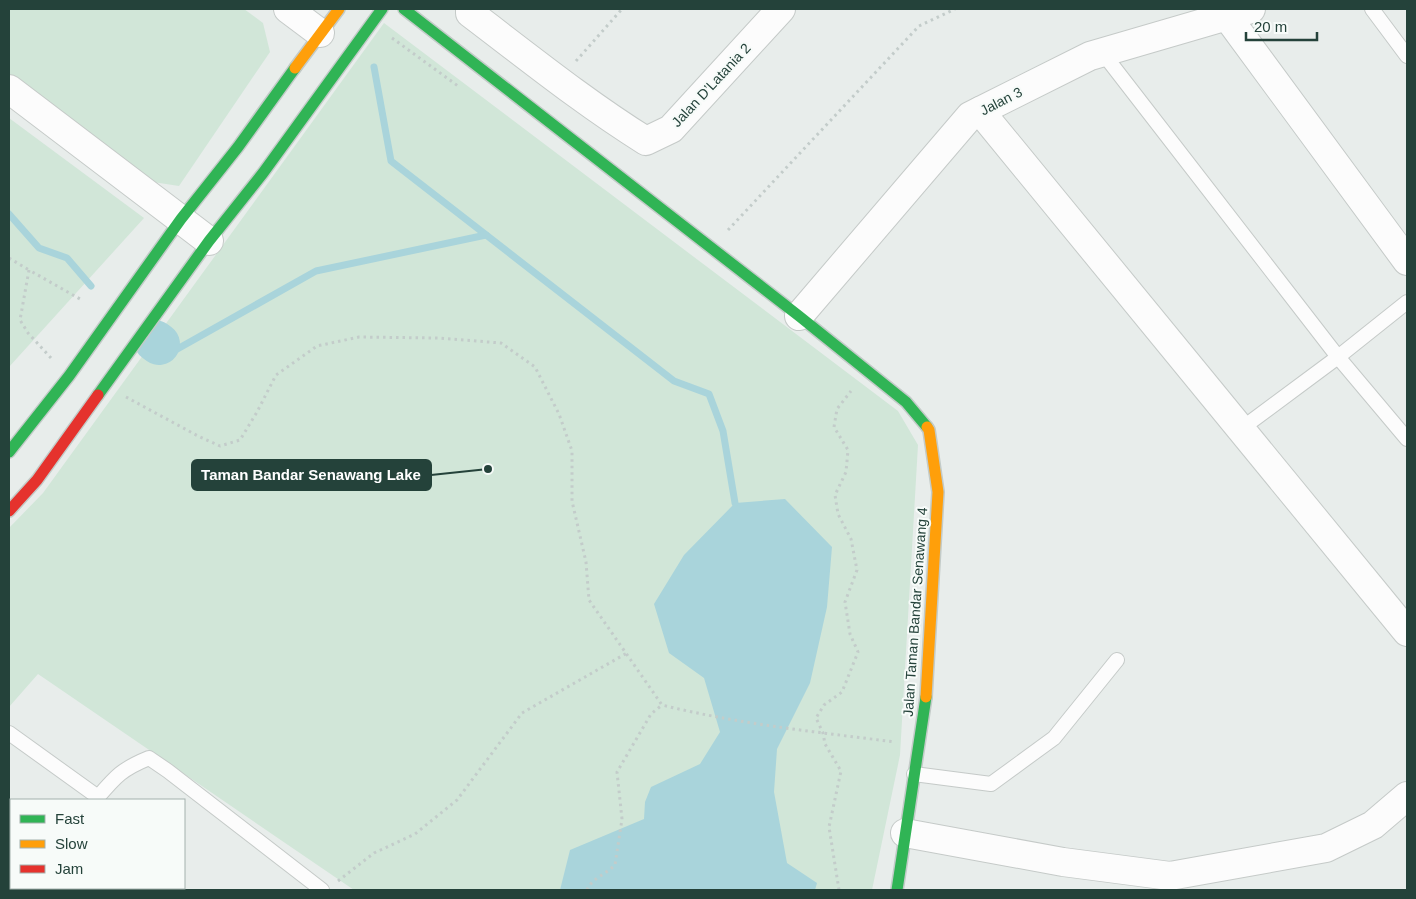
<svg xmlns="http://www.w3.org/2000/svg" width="1416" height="899" viewBox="0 0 1416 899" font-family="Helvetica,sans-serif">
  <rect width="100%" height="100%" fill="#e8edeb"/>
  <g fill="#d1e6d8">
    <path d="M 9,9 L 244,9 L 263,23 L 270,52 L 179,186 L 140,180 L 9,79 Z"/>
    <path d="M 384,23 L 898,411 L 918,445 L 900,755 L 872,890 L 354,890 L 38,674 L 9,707 L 9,528 L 43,493 Z"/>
    <path d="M 9,118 L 144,218 L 9,367 Z"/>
  </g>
  <path fill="#a9d4db" d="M 785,499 L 832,547 L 827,607 L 810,683 L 777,749 L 774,792 L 787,863 L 817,883 L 815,890 L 560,890 L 570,850 L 644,819 L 645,802 L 651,787 L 700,764 L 720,732 L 704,678 L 669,653 L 654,604 L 684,555 L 735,503 Z"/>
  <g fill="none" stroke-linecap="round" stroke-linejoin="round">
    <g stroke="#a9d4db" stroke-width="7">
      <path d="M 374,67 L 391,161 L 674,381 L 709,394 L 723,431 L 735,503"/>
      <path d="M 9,214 L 39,248 L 67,258 L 91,286"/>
      <path d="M 159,344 L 172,352 L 316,271 L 486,235"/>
    </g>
    <path stroke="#a9d4db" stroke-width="42" d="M 155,341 L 159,344"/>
    <g stroke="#c5cac8" stroke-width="16">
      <g id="lane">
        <path d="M 1372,9 L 1407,56"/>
        <path d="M 1102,52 L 1338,357 L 1407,439"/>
        <path d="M 1241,429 L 1338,357 L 1407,302"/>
        <path d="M 9,733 L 98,797 L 96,800"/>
        <path d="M 914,774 L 991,784 L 1054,738 L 1117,660"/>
        <path d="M 98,797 C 116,776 122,769 149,758 L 168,771 L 322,890"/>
        <path d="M 9,849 L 11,851"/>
        <path d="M 57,888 L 59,890"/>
        <path d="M 33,890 L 35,888"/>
      </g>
    </g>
    <g stroke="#c5cac8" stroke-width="30">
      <g id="street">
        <path d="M 288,9 L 320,33"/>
        <path d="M 470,9 L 470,13 C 528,57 585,103 646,141 L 671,129 L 781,9"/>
        <path d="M 1226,15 L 1407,261"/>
        <path d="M 9,89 L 209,241"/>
        <path d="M 980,111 L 1407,632"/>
        <path d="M 799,316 L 970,116 L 1090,56 L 1251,9"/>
        <path d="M 905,833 L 1063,862 L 1170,876 L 1326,848 L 1373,825 L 1407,796"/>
      </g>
    </g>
    <g stroke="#c3cbc8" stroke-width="14">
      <g id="fast">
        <path d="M 404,9 L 799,316 L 906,402 L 927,427"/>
        <path d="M 98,395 L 209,241 L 263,173 L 382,9"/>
        <path d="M 9,452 L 69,376 L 181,219 L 238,147 L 295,68"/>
        <path d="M 897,890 L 926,697"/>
      </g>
    </g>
    <g stroke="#c3cbc8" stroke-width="14">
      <g id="slow">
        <path d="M 295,68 L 339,9"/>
        <path d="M 926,697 L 938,492 L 929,430 L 927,427"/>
      </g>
    </g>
    <g stroke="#c3cbc8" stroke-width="14">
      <path id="jam" d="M 9,511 L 37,480 L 98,395"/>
    </g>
    <g stroke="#c3ccca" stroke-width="3" stroke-dasharray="2.5 4" stroke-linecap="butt">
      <path d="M 392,38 L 458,86"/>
      <path d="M 576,61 L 622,9"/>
      <path d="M 728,230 L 919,26 L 955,9"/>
      <path d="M 9,258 L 29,270"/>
      <path d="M 51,358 L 28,333 L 20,320 L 29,270 L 80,299"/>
      <path d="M 126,397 L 198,436 L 220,446 L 240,440 L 257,412 L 276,375 L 317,346 L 359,337 L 438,338 L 501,343 L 535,367 L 559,414 L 572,451 L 572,501 L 586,562 L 589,600 L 662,705 C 738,724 817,732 895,742"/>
      <path d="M 338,881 L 374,853 L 415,834 L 457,800 L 522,713 L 627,653"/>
      <path d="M 587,890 C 591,879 606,874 615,865 L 622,819 L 617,772 L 651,714 L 662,705"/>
      <path d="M 839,890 L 829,827 L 841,771 L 825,744 L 823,733 L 816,718 L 824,705 L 842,692 L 858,652 L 850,634 L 845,602 L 857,570 L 851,539 L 838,514 L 835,495 L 846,472 L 848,450 L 834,427 L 837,409 L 851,391"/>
    </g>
    <use href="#lane" stroke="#fcfcfc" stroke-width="14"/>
    <use href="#street" stroke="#fcfcfc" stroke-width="28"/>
    <use href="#fast" stroke="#30b455" stroke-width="11"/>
    <use href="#slow" stroke="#ff9f0a" stroke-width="11"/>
    <use href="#jam" stroke="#e5322d" stroke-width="11"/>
  </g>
  <g text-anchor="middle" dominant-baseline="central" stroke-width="4" stroke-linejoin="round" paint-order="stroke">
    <g font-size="14" fill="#24423a" stroke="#f7fbf9">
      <text transform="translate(711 85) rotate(-47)">Jalan D’Latania 2</text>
      <text transform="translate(1001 101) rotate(-27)">Jalan 3</text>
      <text transform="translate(915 612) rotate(-86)">Jalan Taman Bandar Senawang 4</text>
    </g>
  </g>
  <path fill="none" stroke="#24423a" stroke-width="2" d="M488 469L431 475"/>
  <circle fill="#24423a" stroke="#f7fbf9" stroke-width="2" cx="488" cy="469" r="5"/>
  <rect fill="#24423a" stroke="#24423a" stroke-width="2" x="192" y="460" width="239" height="30" rx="5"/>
  <g font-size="15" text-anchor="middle" font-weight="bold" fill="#fff">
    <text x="311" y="480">Taman Bandar Senawang Lake</text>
  </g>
  <rect width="1416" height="899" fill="none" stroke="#24423a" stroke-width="20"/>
  <rect x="10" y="799" width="175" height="90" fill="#f7fbf9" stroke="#a3b1ad"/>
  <rect x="20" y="815" width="25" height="8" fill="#30b455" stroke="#a3b1ad"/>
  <text x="55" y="824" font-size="15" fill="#24423a">Fast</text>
  <rect x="20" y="840" width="25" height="8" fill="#ff9f0a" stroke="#a3b1ad"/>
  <text x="55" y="849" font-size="15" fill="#24423a">Slow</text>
  <rect x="20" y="865" width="25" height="8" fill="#e5322d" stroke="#a3b1ad"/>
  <text x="55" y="874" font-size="15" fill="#24423a">Jam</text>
  <path d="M1246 32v8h71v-8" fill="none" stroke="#24423a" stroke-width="2.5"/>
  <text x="1254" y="32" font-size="15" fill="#24423a" stroke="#f7fbf9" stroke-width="4" paint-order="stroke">20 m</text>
</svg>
